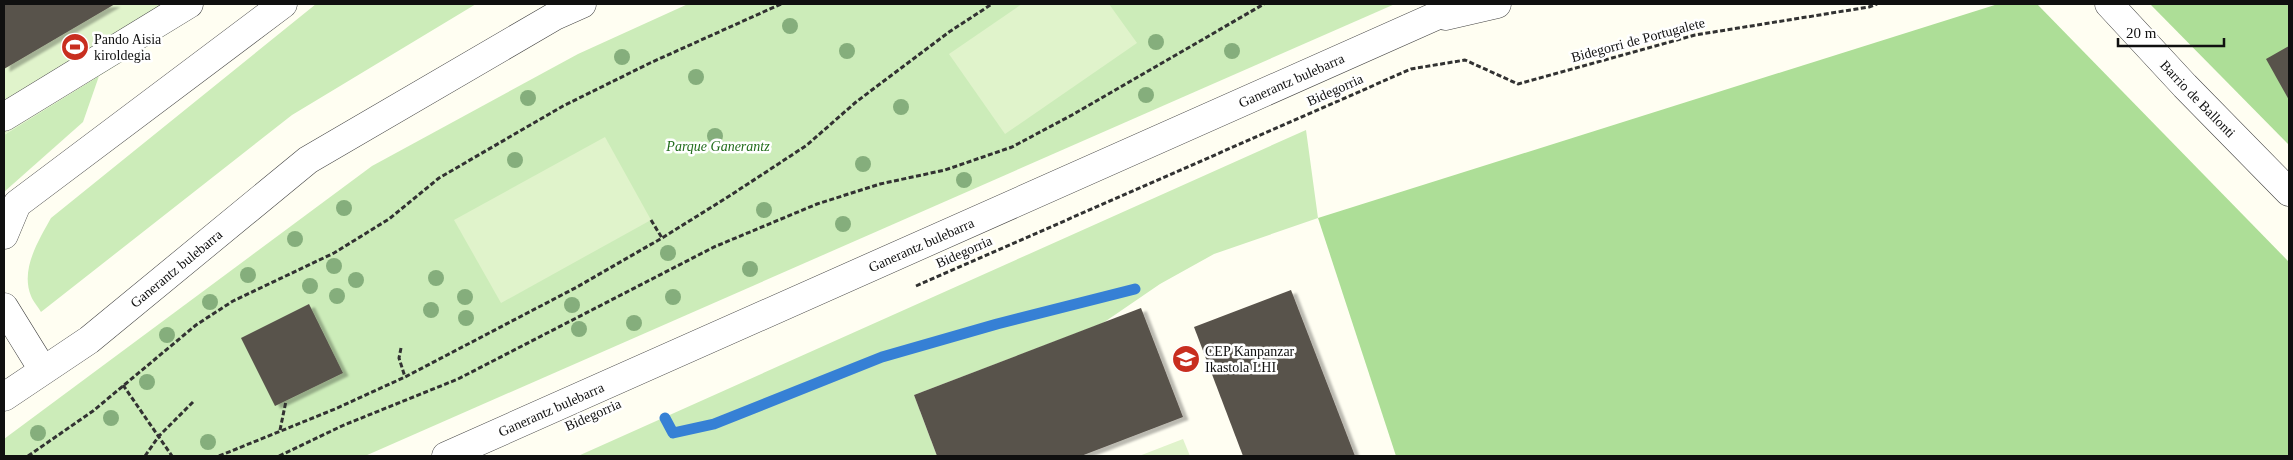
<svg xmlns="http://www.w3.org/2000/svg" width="2293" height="460" viewBox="0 0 2293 460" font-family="'Times New Roman',serif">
  <defs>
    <filter id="shadow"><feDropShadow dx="5.5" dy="3" stdDeviation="1" flood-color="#0004"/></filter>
  </defs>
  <rect width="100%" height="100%" fill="#fffef2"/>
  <g fill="#ccecb9">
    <path d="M 316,4 L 476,4 L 292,115 L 41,312 C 38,307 33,301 31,296 C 20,269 39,240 51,218 Z"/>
    <path d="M 688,4 L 1395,4 L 365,456 L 4,456 L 4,439 L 372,166 L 578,54 Z"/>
    <path d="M 99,76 L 83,122 L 4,192 L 4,135 Z"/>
    <path d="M 1306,130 L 1318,218 L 1214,254 L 1160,284 L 1103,323 L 914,395 L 937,456 L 578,456 Z"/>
  </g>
  <g fill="#adde97">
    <path d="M 1998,4 L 2037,4 L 2289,262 L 2289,456 L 1396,456 L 1318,218 Z"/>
    <path d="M 2150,4 L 2289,4 L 2289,145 Z"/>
  </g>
  <g fill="#e0f3cb">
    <path d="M 4,4 L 183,4 L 193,18 L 4,135 Z"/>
    <path d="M 1022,4 L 1109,4 L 1137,43 L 1005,134 L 949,54 Z"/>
    <path d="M 605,137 L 651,220 L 501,303 L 454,220 Z"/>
    <path d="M 1183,439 L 1190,456 L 1139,456 Z"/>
  </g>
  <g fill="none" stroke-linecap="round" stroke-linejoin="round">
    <path stroke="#3680d5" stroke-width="11" d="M 665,418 L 673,433 L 714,424 L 882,357 L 997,324 L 1135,289"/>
  </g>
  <g fill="#59524b" filter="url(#shadow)">
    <path d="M 4,4 L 115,4 L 4,69 Z"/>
    <path d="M 2289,46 L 2289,100 L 2266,59 Z"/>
    <path d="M 1291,290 L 1355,456 L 1243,456 L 1194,327 Z"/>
    <path d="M 309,304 L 343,373 L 275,406 L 241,338 Z"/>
    <path d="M 1141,308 L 1183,417 L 1081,456 L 937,456 L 914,395 Z"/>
  </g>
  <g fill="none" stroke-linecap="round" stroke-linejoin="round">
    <g stroke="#434343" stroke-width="29">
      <g id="minor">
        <path id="s1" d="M 2109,4 L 2185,86 L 2289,192"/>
        <path d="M 1445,16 L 1497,4"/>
        <path d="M 4,117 L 189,4"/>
        <path d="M 4,235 L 17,204 L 283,4"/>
        <path d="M 4,307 L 43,370"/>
        <path id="s2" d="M 4,397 L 89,340 L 308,160 L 555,16 L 582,4"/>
        <path id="s3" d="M 446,456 L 1463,4"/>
      </g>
    </g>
    <g stroke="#323232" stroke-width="3" stroke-dasharray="5 2.5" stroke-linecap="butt">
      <path d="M 651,220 L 662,238"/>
      <path d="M 916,286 L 1411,69 L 1465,60 L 1518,84 L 1695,35 L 1869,7 L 1877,4"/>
      <path d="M 401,348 L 399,358 L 405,377"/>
      <path d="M 123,385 L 172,456"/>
      <path d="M 280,430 L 286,401"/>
      <path d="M 28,456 L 93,411 L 196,325 L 233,301 L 334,253 L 389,219 L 439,178 L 563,106 L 650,63 L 781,4"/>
      <path d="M 145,456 L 159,436 L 193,402"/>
      <path d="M 219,456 L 335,409 L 405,377 L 577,287 L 662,238 L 731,195 L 807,145 L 856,102 L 949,32 L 992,4"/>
      <path d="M 279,456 L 344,425 L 458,379 L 714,247 L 817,204 L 880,184 L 945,170 L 1012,147 L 1072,115 L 1264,4"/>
    </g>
    <use href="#minor" stroke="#fff" stroke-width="28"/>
  </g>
  <g fill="#85ae7c">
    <circle cx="790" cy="26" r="8"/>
    <circle cx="1156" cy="42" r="8"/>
    <circle cx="847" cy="51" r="8"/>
    <circle cx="1232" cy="51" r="8"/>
    <circle cx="622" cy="57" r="8"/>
    <circle cx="696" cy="77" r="8"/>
    <circle cx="1146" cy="95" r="8"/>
    <circle cx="528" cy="98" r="8"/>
    <circle cx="901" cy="107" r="8"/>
    <circle cx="715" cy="136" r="8"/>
    <circle cx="515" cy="160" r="8"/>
    <circle cx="863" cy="164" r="8"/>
    <circle cx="964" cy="180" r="8"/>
    <circle cx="344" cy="208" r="8"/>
    <circle cx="764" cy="210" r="8"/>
    <circle cx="843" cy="224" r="8"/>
    <circle cx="295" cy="239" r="8"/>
    <circle cx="668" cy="253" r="8"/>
    <circle cx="334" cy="266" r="8"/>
    <circle cx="750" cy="269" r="8"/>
    <circle cx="248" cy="275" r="8"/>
    <circle cx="436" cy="278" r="8"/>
    <circle cx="356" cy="280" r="8"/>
    <circle cx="310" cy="286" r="8"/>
    <circle cx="337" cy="296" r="8"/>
    <circle cx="465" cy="297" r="8"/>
    <circle cx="673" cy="297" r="8"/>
    <circle cx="210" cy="302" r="8"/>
    <circle cx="572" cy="305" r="8"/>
    <circle cx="431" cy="310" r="8"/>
    <circle cx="466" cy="318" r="8"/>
    <circle cx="634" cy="323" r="8"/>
    <circle cx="579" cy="329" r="8"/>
    <circle cx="167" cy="335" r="8"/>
    <circle cx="147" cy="382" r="8"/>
    <circle cx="111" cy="418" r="8"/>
    <circle cx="38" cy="433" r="8"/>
    <circle cx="208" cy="442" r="8"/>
  </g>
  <defs>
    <g id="stadium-disc" transform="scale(1.4375)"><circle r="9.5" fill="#c82e1f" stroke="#fff"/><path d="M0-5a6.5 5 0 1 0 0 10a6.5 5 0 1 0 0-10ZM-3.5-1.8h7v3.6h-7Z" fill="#fff"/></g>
    <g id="university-disc" transform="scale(1.4375)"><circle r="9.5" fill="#c82e1f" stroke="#fff"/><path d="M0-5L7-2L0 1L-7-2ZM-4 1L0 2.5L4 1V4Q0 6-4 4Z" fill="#fff"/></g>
  </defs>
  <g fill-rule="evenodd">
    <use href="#stadium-disc" x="75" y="47"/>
    <use href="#university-disc" x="1186" y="359"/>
  </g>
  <g text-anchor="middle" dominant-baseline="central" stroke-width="5" stroke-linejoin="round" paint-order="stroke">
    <g font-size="14" fill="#101010" stroke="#fff" text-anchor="start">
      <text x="94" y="39">Pando Aisia<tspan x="94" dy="16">kiroldegia</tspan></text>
      <text x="1205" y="351">CEP Kanpanzar<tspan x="1205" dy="16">Ikastola LHI</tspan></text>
    </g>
    <g font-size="14" fill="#101010" stroke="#fff">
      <text transform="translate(1638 40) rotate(-15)">Bidegorri de Portugalete</text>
      <text stroke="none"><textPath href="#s3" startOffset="925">Ganerantz bulebarra</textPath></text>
      <text transform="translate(1335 90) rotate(-24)">Bidegorria</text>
      <text stroke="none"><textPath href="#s1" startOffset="130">Barrio de Ballonti</textPath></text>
      <text stroke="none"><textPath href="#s3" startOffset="520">Ganerantz bulebarra</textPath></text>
      <text transform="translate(964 252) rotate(-24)">Bidegorria</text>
      <text stroke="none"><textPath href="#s2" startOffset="215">Ganerantz bulebarra</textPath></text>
      <text stroke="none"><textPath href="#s3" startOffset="115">Ganerantz bulebarra</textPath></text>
      <text transform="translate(593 415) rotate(-24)">Bidegorria</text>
    </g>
    <g font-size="14" font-style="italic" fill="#216c1b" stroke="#fff">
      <text x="718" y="146">Parque Ganerantz</text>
    </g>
  </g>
  <rect width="2293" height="460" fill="none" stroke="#101010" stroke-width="10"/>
  <path d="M2118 38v8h106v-8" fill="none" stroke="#101010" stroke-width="2.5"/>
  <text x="2126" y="38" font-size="15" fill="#101010" stroke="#ffffff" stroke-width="4" paint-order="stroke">20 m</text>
</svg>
